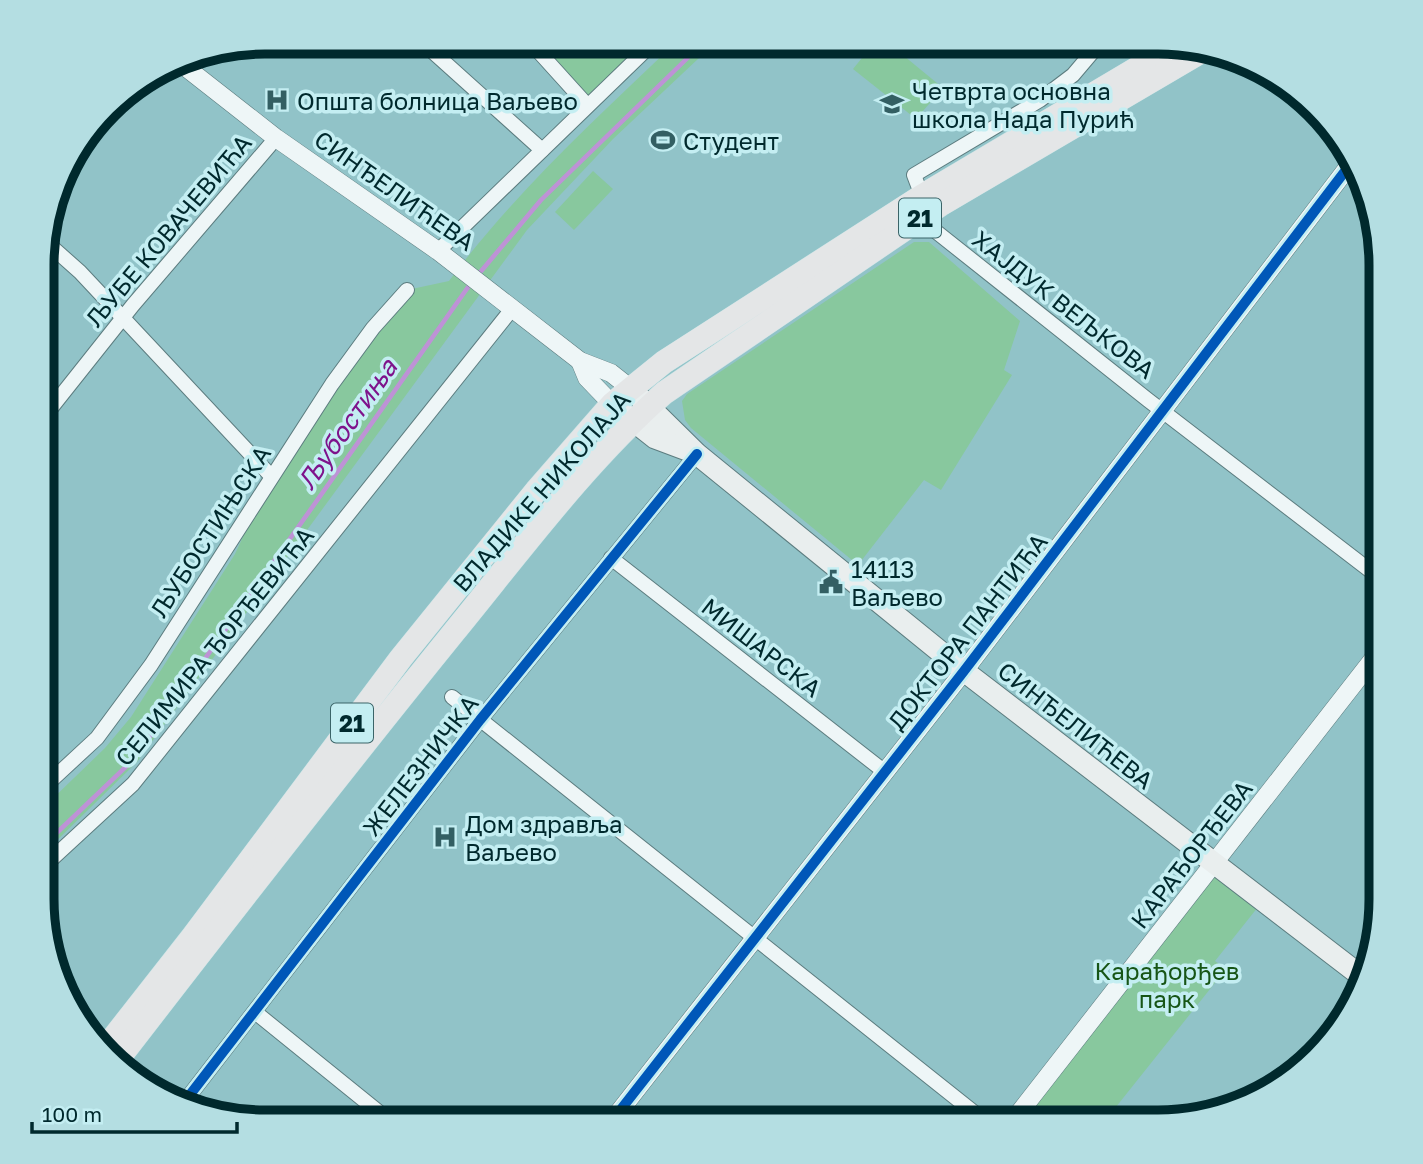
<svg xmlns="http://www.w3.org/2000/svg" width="1423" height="1164" viewBox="0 0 1423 1164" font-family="'Golos Text',sans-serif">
  <rect width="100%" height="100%" fill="#91c3c8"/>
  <g fill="#88c89e">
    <path d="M 530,42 L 654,42 L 587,105 Z"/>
    <path d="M 676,42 L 716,42 L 613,139 L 527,230 L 137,762 L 43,854 L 43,808 L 105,748 L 131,717 L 235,554 L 271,476 L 407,290 L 449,281 C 515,192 596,119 676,42 Z"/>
    <path d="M 875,42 L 887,42 L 943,88 L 916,119 L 853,69 Z"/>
    <path d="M 593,171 L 613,189 L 574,230 L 555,212 Z"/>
    <path d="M 914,242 L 929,242 L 1020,321 L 1004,370 L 1012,375 L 941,490 L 924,480 L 858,565 L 691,428 L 685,420 L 682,401 L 687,394 Z"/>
    <path d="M 1214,866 L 1262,902 L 1215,961 L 1226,969 L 1104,1122 L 1037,1122 L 1021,1110 Z"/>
  </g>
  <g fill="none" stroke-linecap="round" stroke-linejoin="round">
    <g stroke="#be92d6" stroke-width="4.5">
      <path d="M 477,276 L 541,200 L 704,42"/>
      <path d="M 43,846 L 134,759 L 471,283"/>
    </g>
    <g stroke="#5c7c7f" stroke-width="16">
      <g id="minor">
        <path d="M 422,42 L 542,150"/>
        <path d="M 530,42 L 587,105"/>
        <path d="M 922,196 L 914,175 L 1040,100 L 1073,75 L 1101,42"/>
        <path d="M 919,218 L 1148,400 L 1381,579"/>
        <path d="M 44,240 L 80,272 L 271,476"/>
        <path d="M 438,251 L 654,42"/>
        <path d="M 44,417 L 133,305 L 276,138"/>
        <path d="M 611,558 L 885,772"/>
        <path d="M 452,697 L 986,1122"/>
        <path d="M 43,788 L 97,738 L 151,665 L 332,384 L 373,328 L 407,290"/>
        <path d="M 43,867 L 133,784 L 512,309"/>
        <path d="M 255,1012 L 391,1122"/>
        <path d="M 182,1105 L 480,720 L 697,454"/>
      </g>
    </g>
    <g stroke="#5c7c7f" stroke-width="19">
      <g id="tertiary">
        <path d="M 179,62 L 276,138 L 438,251 L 580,361 L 611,373 L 630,388"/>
        <path d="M 580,361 L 587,378 L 612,404"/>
        <path d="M 611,1122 L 964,671 L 1352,162"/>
        <path d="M 1012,1122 L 1381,649"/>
      </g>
    </g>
    <g stroke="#5c7c7f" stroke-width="23">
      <g id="secondary">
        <path d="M 630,388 L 697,454 L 964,671 L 1365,979"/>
        <path d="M 612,404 L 655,438 L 695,453"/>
      </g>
    </g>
    <g stroke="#cee4e6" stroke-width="24">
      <g id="primary">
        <path d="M 103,1051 L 194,935 L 401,658 L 536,491 L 612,404 L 664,362 L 922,196 L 1178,44"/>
        <path d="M 116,1062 C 227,918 339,774 454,632 C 521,550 585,463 664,393 L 940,205 L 1204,50"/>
      </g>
    </g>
    <use href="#minor" stroke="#eef6f7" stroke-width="14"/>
    <use href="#tertiary" stroke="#eef6f7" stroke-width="18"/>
    <use href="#secondary" stroke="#e9eeee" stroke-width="21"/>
    <use href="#primary" stroke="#e4e6e7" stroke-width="23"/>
    <g stroke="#c4eef2" stroke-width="15">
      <g id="cycleway">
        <path d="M 182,1105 L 480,720 L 697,454"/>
        <path d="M 611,1122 L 964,671 L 1352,162"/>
      </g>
    </g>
    <use href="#cycleway" stroke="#0057b8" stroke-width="10"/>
  </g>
  <defs>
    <g id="hospital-bare" transform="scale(1.89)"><path d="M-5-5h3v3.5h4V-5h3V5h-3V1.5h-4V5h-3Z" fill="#335f63" stroke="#c4eef2" stroke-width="2.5" paint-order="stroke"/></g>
    <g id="school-bare" transform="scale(1.89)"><path d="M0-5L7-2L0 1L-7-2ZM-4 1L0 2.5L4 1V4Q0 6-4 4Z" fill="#335f63" stroke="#c4eef2" stroke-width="2.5" paint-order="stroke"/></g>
    <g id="stadium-bare" transform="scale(1.89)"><path d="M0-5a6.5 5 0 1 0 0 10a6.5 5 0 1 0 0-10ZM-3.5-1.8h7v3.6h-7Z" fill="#335f63" stroke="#c4eef2" stroke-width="2.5" paint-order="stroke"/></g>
    <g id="civic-bare" transform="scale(1.89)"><path d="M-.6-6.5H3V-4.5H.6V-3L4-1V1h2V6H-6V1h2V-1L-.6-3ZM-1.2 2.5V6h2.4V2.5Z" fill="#335f63" stroke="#c4eef2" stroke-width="2.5" paint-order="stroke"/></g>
  </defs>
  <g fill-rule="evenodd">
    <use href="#hospital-bare" x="277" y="100"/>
    <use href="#school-bare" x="892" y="104"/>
    <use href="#stadium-bare" x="663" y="140"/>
    <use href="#civic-bare" x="831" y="582"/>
    <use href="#hospital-bare" x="445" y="837"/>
  </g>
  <g text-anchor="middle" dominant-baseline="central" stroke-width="7" stroke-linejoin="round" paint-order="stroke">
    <g fill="#c4eef2" stroke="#3b6468" stroke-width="2">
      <rect x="899" y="198.5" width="42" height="39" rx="5"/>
      <rect x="331" y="703.5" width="42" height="39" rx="5"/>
    </g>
    <g font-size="23" font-weight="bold" fill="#00292d">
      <text x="920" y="218">21</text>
      <text x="352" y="723">21</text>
    </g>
    <g font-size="24" fill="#00292d" stroke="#c4eef2" text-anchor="start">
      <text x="912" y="90">Четврта основна<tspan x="912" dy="28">школа Нада Пурић</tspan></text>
      <text x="297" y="100">Општа болница Ваљево</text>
      <text x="683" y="140">Студент</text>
      <text x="851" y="568">14113<tspan x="851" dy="28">Ваљево</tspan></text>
      <text x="465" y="823">Дом здравља<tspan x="465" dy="28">Ваљево</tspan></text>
    </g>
    <g font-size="24" fill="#00292d" stroke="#c4eef2">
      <text transform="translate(395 190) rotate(35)">СИНЂЕЛИЋЕВА</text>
      <text transform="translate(168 230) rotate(-50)">ЉУБЕ КОВАЧЕВИЋА</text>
      <text transform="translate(1064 304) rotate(38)">ХАЈДУК ВЕЉКОВА</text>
      <text transform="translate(541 491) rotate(-49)">ВЛАДИКЕ НИКОЛАЈА</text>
      <text transform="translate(210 531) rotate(-57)">ЉУБОСТИЊСКА</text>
      <text transform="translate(967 631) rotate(-52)">ДОКТОРА ПАНТИЋА</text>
      <text transform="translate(214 646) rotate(-51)">СЕЛИМИРА ЂОРЂЕВИЋА</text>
      <text transform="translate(762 647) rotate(38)">МИШАРСКА</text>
      <text transform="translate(1076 725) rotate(38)">СИНЂЕЛИЋЕВА</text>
      <text transform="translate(420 765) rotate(-52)">ЖЕЛЕЗНИЧКА</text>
      <text transform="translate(1191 854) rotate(-52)">КАРАЂОРЂЕВА</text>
    </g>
    <g font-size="24" fill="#175516" stroke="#c4eef2">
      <text x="1167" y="970">Карађорђев<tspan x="1167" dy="28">парк</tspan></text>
    </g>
    <g font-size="26" font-style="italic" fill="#7e138b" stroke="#c4eef2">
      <text transform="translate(347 424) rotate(-55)">Љубостиња</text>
    </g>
  </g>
  <path d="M0 0H1423V1164H0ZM265 54H1158A211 211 0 0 1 1369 265V899A211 211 0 0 1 1158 1110H265A211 211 0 0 1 54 899V265A211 211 0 0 1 265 54Z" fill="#b4dee2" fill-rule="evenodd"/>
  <path fill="none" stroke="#00292d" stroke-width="9" d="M265 54H1158A211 211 0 0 1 1369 265V899A211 211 0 0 1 1158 1110H265A211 211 0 0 1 54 899V265A211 211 0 0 1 265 54Z"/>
  <path d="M32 1122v10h205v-10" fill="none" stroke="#00292d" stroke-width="3.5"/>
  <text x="42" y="1122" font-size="21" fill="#00292d" stroke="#c4eef2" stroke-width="5" paint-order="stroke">100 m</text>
</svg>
